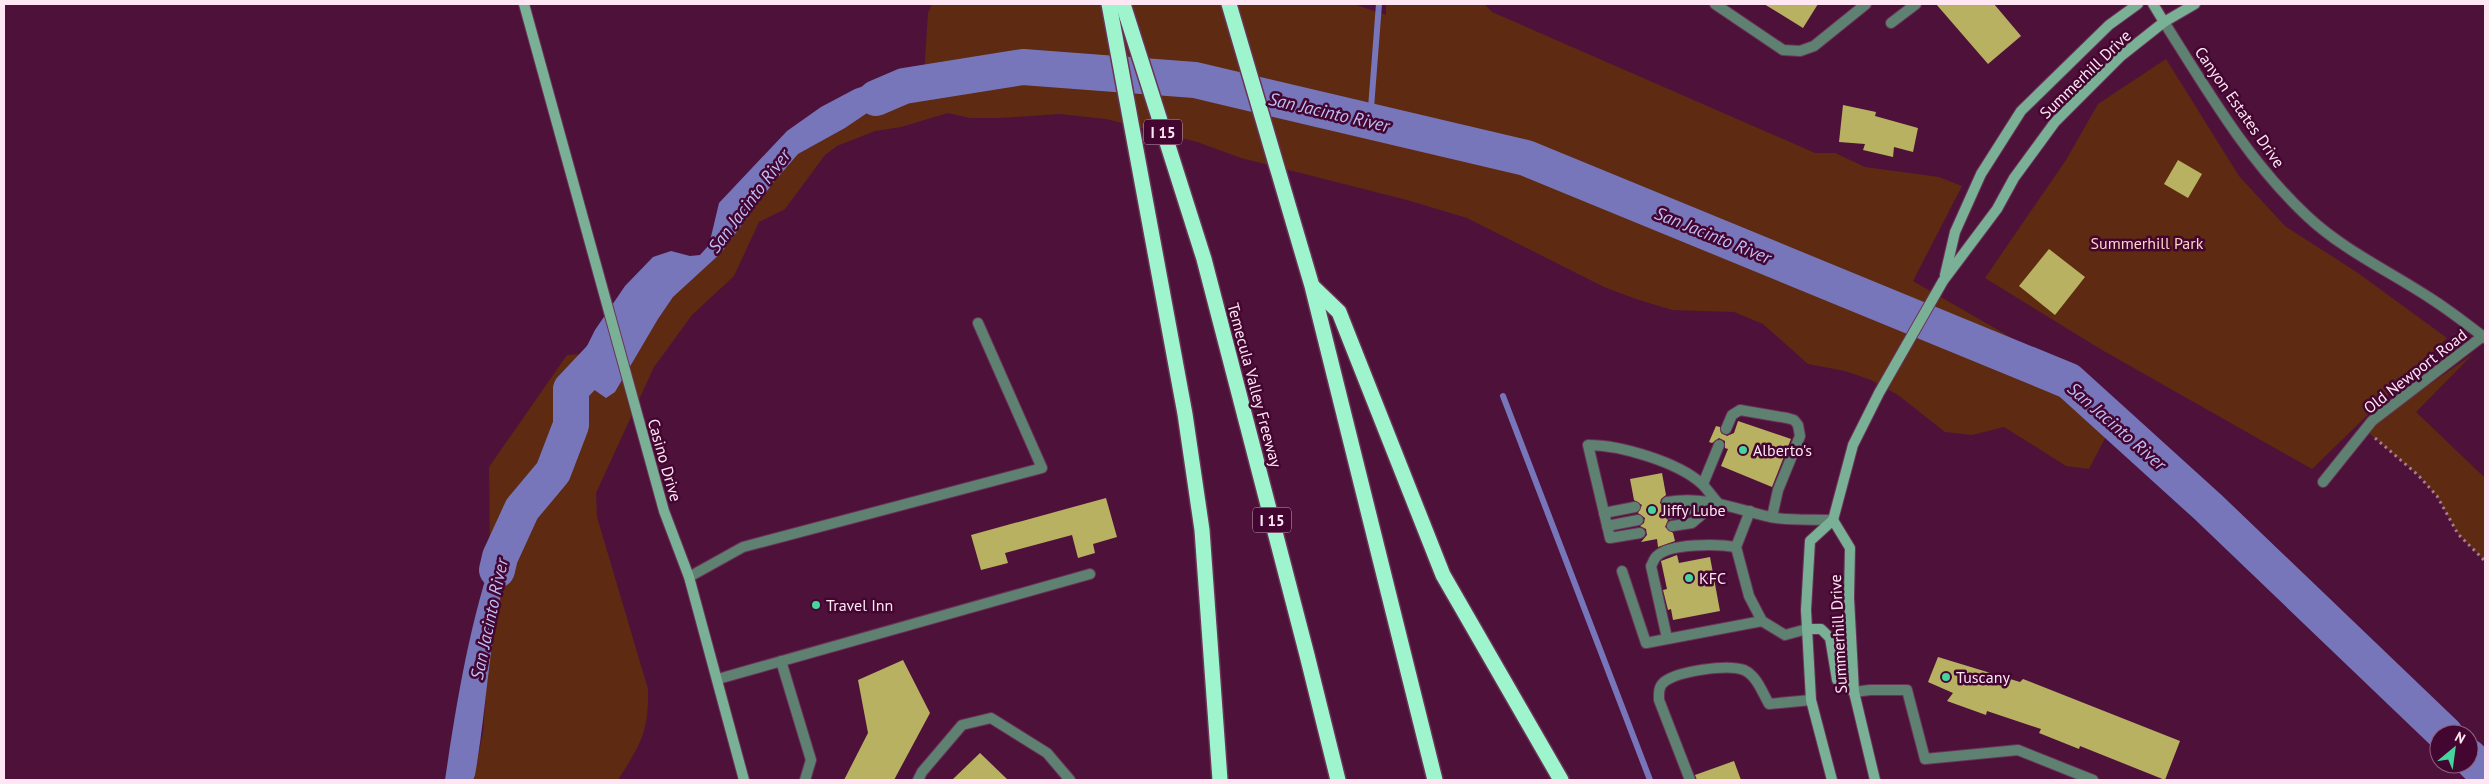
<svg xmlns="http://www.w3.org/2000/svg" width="2489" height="784" viewBox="0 0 2489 784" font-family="'PT Sans',sans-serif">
  <rect width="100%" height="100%" fill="#4e123a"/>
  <g fill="#5e2a11">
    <path d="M 932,4 L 1353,4 L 1386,15 L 1386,4 L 1484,4 L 1492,12 L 1815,153 L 1835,153 L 1865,167 L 1939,177 L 1962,186 L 1913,281 L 2092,384 L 2110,400 L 2114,421 L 2089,469 L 2066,466 L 2004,427 L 1972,435 L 1945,432 L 1898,395 L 1871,380 L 1845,371 L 1808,364 L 1763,324 L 1734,312 L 1672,310 L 1636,299 L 1604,287 L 1467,218 L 1407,200 L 1241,158 L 1197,142 L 1106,119 L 1059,114 L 1000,118 L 970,118 L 948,113 L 901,127 L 875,131 L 837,146 L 825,155 L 785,209 L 759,222 L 734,276 L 692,315 L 654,367 L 596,493 L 597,517 L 648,689 C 649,733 640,745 618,780 L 473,780 L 483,733 L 487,677 L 499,604 L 509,562 L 523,529 L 504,525 L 490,561 L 489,467 L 567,355 L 583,354 L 587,376 L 615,392 L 658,319 L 673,297 L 721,253 L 773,183 L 798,154 L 845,128 L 876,107 L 906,94 L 923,92 L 928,13 Z"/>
    <path d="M 2166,59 L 2239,176 L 2285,226 L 2358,273 L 2447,338 L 2312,469 L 2102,350 L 1985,278 L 2066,160 L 2098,104 Z"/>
    <path d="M 2473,354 L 2416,412 L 2485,478 L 2485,561 L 2458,534 L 2437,496 L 2418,475 L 2365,430 Z"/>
  </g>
  <g fill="#7876bb">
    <path d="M 896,75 L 923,76 L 923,92 L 906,94 L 876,107 L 845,128 L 798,154 L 773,183 L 721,253 L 673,297 L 658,319 L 615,392 L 606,398 L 593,389 L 587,376 L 583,354 L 595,330 L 625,286 L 653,257 L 671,251 L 690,256 L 700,255 L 709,245 L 719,203 L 787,131 L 821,107 L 855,89 Z"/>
    <path d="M 504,525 L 518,525 L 523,528 C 512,548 507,569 502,590 C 488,651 486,713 475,775 L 473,780 L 445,780 C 458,693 472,607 504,525 Z"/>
  </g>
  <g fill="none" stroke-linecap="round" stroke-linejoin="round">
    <g stroke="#7876bb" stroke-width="6">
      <path d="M 1370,121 L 1379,4"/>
      <path d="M 1503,396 L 1650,780"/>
    </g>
    <g stroke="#7876bb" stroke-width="36">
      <path d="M 876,98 L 904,86 L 1023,67 L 1195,80 L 1526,158 L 2069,381 L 2208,507 L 2445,734"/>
      <path d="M 497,570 L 500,557 L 522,509 L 553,472 L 571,425 L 571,389 L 621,336"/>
      <path d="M 2469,757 L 2485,773"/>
    </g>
  </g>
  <g fill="#b8b162">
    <path d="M 1764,4 L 1818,4 L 1803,28 Z"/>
    <path d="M 1936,4 L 1994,4 L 2021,36 L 1988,64 Z"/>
    <path d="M 1843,105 L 1876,112 L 1875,116 L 1918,128 L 1913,152 L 1894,147 L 1893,157 L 1863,150 L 1865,144 L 1839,142 Z"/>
    <path d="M 2178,160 L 2202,174 L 2188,198 L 2164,184 Z"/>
    <path d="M 2049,249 L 2085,277 L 2055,315 L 2019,286 Z"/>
    <path d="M 1738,421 L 1791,439 L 1772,487 L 1721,466 L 1728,449 L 1725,448 L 1725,441 L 1719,438 L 1712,443 L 1709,442 L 1716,426 L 1720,427 L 1721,433 L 1727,436 L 1734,433 Z"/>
    <path d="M 1662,473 L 1666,495 L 1661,499 L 1660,503 L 1666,509 L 1663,513 L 1668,520 L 1665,527 L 1673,533 L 1675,541 L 1658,547 L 1657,539 L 1641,542 L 1647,535 L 1646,529 L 1640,526 L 1644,523 L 1645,518 L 1638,513 L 1642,505 L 1634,500 L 1630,479 Z"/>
    <path d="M 1106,498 L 1117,537 L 1093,544 L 1095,553 L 1078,558 L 1072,535 L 1005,553 L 1008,563 L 981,570 L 971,535 Z"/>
    <path d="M 1677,555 L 1679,563 L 1710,557 L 1720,611 L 1673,620 L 1671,609 L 1668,610 L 1663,590 L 1667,589 L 1661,561 Z"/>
    <path d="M 1938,657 L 2020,682 L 2023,679 L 2180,741 L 2165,780 L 2080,746 L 2079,749 L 2039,733 L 2041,729 L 1987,711 L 1986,715 L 1947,701 L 1953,693 L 1928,682 Z"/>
    <path d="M 903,660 L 930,713 L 894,780 L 844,780 L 868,733 L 858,680 Z"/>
    <path d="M 980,753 L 1008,780 L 952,780 Z"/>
    <path d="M 1734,761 L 1741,780 L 1697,780 L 1695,775 Z"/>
  </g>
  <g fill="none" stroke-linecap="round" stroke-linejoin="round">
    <g stroke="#6a3458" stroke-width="12">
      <g id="lane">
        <path d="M 1715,4 L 1783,50 L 1800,51 L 1814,46 L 1866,4"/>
        <path d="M 1891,23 L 1916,4"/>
        <path d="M 1726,429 L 1732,415 L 1740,410 L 1787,418 L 1794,420 L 1798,425 L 1800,436 L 1778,490 L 1772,517"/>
        <path d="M 2323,482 L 2372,421 L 2483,336"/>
        <path d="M 1703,484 L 1719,445"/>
        <path d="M 1667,502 C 1704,495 1735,509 1770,517 C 1790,521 1813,519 1833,520"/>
        <path d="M 1750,511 L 1736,547 L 1749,596 L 1762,621 L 1785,635 L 1807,629"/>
        <path d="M 1604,513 L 1635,507"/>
        <path d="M 1670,514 L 1711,503"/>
        <path d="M 1607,526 L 1638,520"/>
        <path d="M 1672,526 L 1692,523 L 1717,502"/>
        <path d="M 1640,533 L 1610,538 L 1588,445 C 1620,445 1678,462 1702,484 C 1707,489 1712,496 1717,502"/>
        <path d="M 1622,571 L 1646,643 L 1762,621"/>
        <path d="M 689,577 L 743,547 L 1042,468 L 978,323"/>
        <path d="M 1667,638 L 1651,566 C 1653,563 1654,558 1657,556 C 1670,543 1718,544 1736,547"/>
        <path d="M 781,661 L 811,760 L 805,780"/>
        <path d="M 718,679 L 1090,574"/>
        <path d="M 1854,692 L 1870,690 L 1907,690 L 1925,759 L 2018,750 L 2093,780"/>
        <path d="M 918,780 L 922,772 L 962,725 L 991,718 L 1047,753 L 1070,780"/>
        <path d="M 1690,780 L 1659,700 C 1659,694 1658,687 1664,682 C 1678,671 1727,664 1744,670 C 1757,676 1762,692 1769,704 L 1811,700"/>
      </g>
    </g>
    <g stroke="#6a3458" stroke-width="12">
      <path id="street" d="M 2164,22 C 2207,90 2248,161 2307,216 C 2343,250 2389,271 2430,298 C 2449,310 2467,324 2485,338"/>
    </g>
    <g stroke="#6a3458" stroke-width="12">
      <g id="secondary">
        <path d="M 524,4 L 664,511 L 689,577 L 744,780"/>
        <path d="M 2153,4 L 2164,22"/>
        <path d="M 1945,275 L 1955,232 L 1981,174 L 2021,111 L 2109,25 L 2138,4"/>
        <path d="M 1833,520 L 1850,548 L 1849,598 L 1854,692 L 1875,780"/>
        <path d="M 1807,629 L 1821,629 L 1830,638 L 1837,680 L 1854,692"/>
        <path d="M 1832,780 L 1811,700 L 1806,610 L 1810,541 L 1833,520 L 1853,445 L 1879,393 L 1943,281 L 1997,209 L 2014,178 L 2055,122 L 2121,56 L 2164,22 L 2195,4"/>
      </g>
    </g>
    <g stroke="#6a3458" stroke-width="18">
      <g id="highway">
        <path d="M 1109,4 L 1185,414 L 1202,530 L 1220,780"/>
        <path d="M 1123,4 L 1204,259 L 1307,655 L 1338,780"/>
        <path d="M 1229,4 L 1312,286 L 1435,780"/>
        <path d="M 1313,287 L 1339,312 L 1443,575 L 1561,780"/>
      </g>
    </g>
    <path stroke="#a57b96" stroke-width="3" stroke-dasharray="2.5 4" stroke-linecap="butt" d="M 2375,438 L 2418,475 L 2437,496 L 2458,534 L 2485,561"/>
    <use href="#lane" stroke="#5f8171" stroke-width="10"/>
    <use href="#street" stroke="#5f8171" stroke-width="10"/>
    <use href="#secondary" stroke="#79b096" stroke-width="10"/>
    <use href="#highway" stroke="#9ef5cd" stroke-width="15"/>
  </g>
  <g fill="#46d49e" stroke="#430630" stroke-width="2">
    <circle cx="1743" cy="450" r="5"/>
    <circle cx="1652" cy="510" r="5"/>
    <circle cx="1689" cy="578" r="5"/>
    <circle cx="816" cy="605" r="5"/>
    <circle cx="1946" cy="677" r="5"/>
  </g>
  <g text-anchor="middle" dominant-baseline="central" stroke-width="5" stroke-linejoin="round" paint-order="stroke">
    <g fill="#430630" stroke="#c6a3b8" stroke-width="1">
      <rect x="1144" y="119.5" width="38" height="25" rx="4"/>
      <rect x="1253" y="507.5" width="38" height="25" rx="4"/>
    </g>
    <g font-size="15" font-weight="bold" fill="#fee6f3">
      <text x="1163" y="132">I 15</text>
      <text x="1272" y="520">I 15</text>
    </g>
    <g font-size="16" fill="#fee6f3" stroke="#430630">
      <text transform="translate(2085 74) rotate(-44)">Summerhill Drive</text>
      <text transform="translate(2240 107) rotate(55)">Canyon Estates Drive</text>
      <text transform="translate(2415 371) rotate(-38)">Old Newport Road</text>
      <text transform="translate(1255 385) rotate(75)">Temecula Valley Freeway</text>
      <text transform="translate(665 460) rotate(74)">Casino Drive</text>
      <text transform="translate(1838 634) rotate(-93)">Summerhill Drive</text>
    </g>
    <g font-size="16" fill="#fed4c2" stroke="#430630">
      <text x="2147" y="243">Summerhill Park</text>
    </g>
    <g font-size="16" fill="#fee6f3" stroke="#430630" text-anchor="start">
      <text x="1753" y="450">Alberto's</text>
      <text x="1662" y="510">Jiffy Lube</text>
      <text x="1699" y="578">KFC</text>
      <text x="826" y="605">Travel Inn</text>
      <text x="1956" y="677">Tuscany</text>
    </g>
    <g font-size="18" font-style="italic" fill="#bebff8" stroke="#430630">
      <text transform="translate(1329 112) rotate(13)">San Jacinto River</text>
      <text transform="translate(749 201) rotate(-53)">San Jacinto River</text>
      <text transform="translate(1713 235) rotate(22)">San Jacinto River</text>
      <text transform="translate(2117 426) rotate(41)">San Jacinto River</text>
      <text transform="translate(489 619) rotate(-78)">San Jacinto River</text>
    </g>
  </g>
  <rect width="2489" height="784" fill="none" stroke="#fee6f3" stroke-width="10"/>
  <g transform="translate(2454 749) rotate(29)"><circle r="24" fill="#430630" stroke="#8e607e"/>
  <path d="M0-4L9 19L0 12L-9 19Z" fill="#46d49e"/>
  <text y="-8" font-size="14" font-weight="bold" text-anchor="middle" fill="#fee6f3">N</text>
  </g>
</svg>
